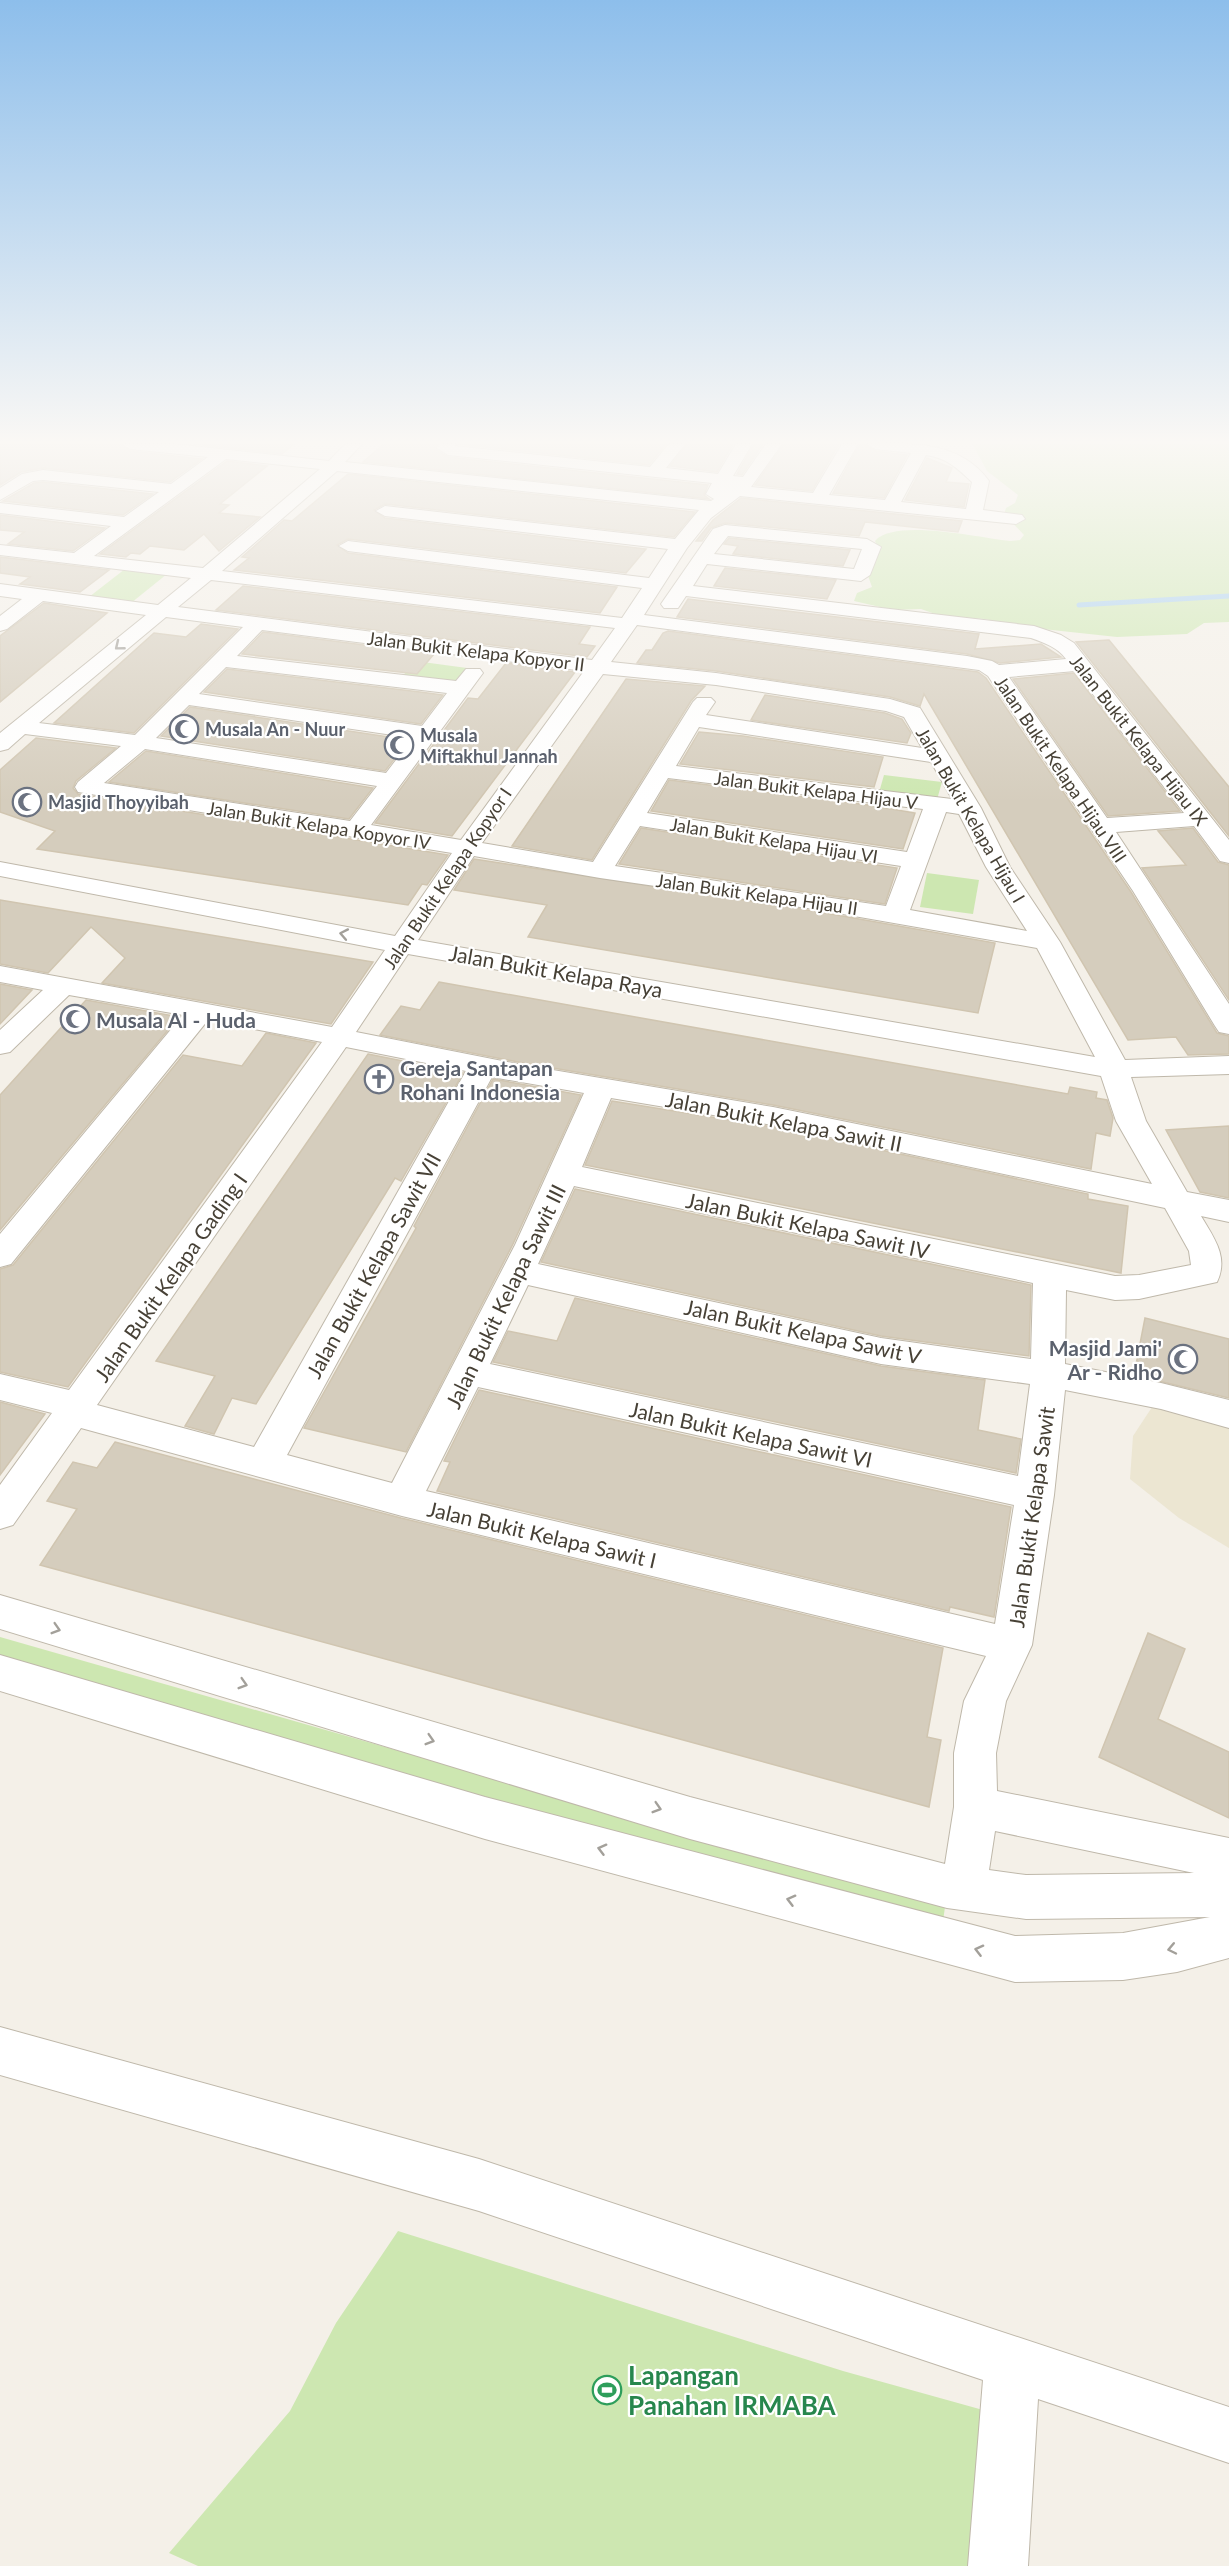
<svg xmlns="http://www.w3.org/2000/svg" width="1229" height="2566" viewBox="0 0 1229 2566" font-family="Lato,sans-serif">
  <rect width="100%" height="100%" fill="#f4f0e8"/>
  <path fill="#ece6d2" d="M 1162,1392 L 1229,1408 L 1229,1548 L 1179,1518 L 1130,1479 L 1133,1436 Z"/>
  <g fill="#cde7b1">
    <path d="M 970,444 L 1229,444 L 1229,622 L 1204,623 L 1187,634 L 1117,637 L 1024,627 L 985,619 L 941,616 L 921,609 L 893,610 L 854,601 L 857,593 L 872,587 L 867,573 L 878,548 L 875,541 C 895,518 979,538 1010,541 L 1020,540 L 1024,535 L 1004,514 L 1006,508 L 1015,503 L 1018,495 L 987,471 L 973,445 Z"/>
    <path d="M 125,569 L 167,574 L 131,603 L 89,597 Z"/>
    <path d="M 415,661 L 467,668 L 454,683 L 402,677 Z"/>
    <path d="M 884,775 L 942,782 L 936,803 L 878,796 Z"/>
    <path d="M 927,873 L 979,880 L 973,914 L 920,907 Z"/>
    <path d="M 0,1637 L 945,1907 L 942,1928 L 0,1658 Z"/>
    <path d="M 398,2231 L 843,2371 L 983,2410 L 968,2566 L 198,2566 L 169,2553 L 290,2411 L 336,2323 Z"/>
  </g>
  <g fill="none" stroke-linecap="round" stroke-linejoin="round">
    <path stroke="#a5ceef" stroke-width="5" d="M 1079,605 L 1229,596"/>
  </g>
  <g fill="#d5cdbd" stroke="#d0c5b0" stroke-width="1.5">
    <path d="M 0,444 L 120,444 L 130,451 L 202,459 L 170,482 L 43,468 L 21,472 L 0,485 Z"/>
    <path d="M 194,444 L 294,444 L 282,454 Z"/>
    <path d="M 384,444 L 437,444 L 436,450 L 448,457 L 708,485 L 704,495 L 709,499 L 363,462 Z"/>
    <path d="M 458,444 L 666,444 L 649,465 Z"/>
    <path d="M 687,444 L 733,444 L 717,472 L 670,466 Z"/>
    <path d="M 754,444 L 763,444 L 742,475 L 737,474 Z"/>
    <path d="M 784,444 L 839,444 L 812,491 L 755,485 Z"/>
    <path d="M 860,444 L 865,444 L 875,451 L 907,455 L 884,498 L 833,493 Z"/>
    <path d="M 927,458 L 952,468 L 946,482 L 969,484 L 964,507 L 905,500 Z"/>
    <path d="M 227,461 L 267,466 L 220,504 L 229,505 L 219,513 L 260,517 L 219,551 L 204,534 L 184,550 L 150,546 L 140,554 L 131,553 L 126,557 L 100,554 Z"/>
    <path d="M 348,474 L 695,512 L 674,537 L 385,504 L 374,510 L 385,518 L 646,549 L 626,573 L 348,539 L 337,545 L 348,553 L 617,587 L 600,613 L 234,570 L 249,558 L 242,557 L 284,520 L 292,521 Z"/>
    <path d="M 43,482 L 153,494 L 123,515 L 3,501 L 34,483 Z"/>
    <path d="M 741,498 L 962,521 L 958,532 L 865,522 L 859,536 L 725,523 L 711,528 L 702,541 L 696,541 L 713,520 Z"/>
    <path d="M 0,515 L 105,528 L 73,551 L 8,544 L 24,532 L 0,530 Z"/>
    <path d="M 729,538 L 850,550 L 843,566 L 733,554 L 738,546 L 724,544 Z"/>
    <path d="M 0,557 L 109,570 L 80,592 L 20,584 L 30,577 L 0,573 Z"/>
    <path d="M 725,568 L 836,580 L 827,599 L 714,586 Z"/>
    <path d="M 243,586 L 590,627 L 579,644 L 595,646 L 587,657 L 216,610 Z"/>
    <path d="M 688,599 L 979,634 L 975,649 L 1041,644 L 1061,657 L 1000,663 L 967,654 L 677,617 Z"/>
    <path d="M 44,603 L 107,613 L 0,702 L 0,636 Z"/>
    <path d="M 201,624 L 238,629 L 134,733 L 54,723 L 154,633 L 186,637 Z"/>
    <path d="M 668,631 L 978,672 L 986,678 L 1131,892 L 1217,1033 L 1229,1036 L 1229,1054 L 1188,1055 L 1176,1037 L 1128,1040 L 924,694 L 920,706 L 890,697 L 716,671 L 637,663 L 646,650 L 652,650 L 663,633 Z"/>
    <path d="M 263,632 L 434,654 L 417,674 L 242,654 Z"/>
    <path d="M 1109,640 L 1229,787 L 1229,836 L 1076,642 Z"/>
    <path d="M 506,663 L 575,672 L 452,836 L 375,823 L 468,698 L 478,699 Z"/>
    <path d="M 227,669 L 420,692 L 443,695 L 421,724 L 204,692 Z"/>
    <path d="M 1074,673 L 1180,811 L 1108,816 L 1013,679 Z"/>
    <path d="M 626,679 L 705,686 L 691,701 L 592,860 L 512,846 Z"/>
    <path d="M 765,695 L 885,713 L 902,719 L 911,733 L 907,743 L 751,720 Z"/>
    <path d="M 190,707 L 409,740 L 385,771 L 161,736 Z"/>
    <path d="M 699,732 L 743,736 L 883,757 L 874,787 L 680,764 Z"/>
    <path d="M 36,738 L 116,748 L 76,781 L 73,788 L 78,794 L 448,855 L 427,885 L 422,884 L 408,905 L 37,849 L 55,831 L 0,812 L 0,770 Z"/>
    <path d="M 146,751 L 373,788 L 349,819 L 109,782 Z"/>
    <path d="M 669,780 L 868,805 L 915,813 L 903,849 L 651,811 Z"/>
    <path d="M 641,828 L 897,868 L 885,904 L 619,864 Z"/>
    <path d="M 1193,828 L 1218,862 L 1229,865 L 1229,1000 L 1142,868 L 1186,865 L 1158,831 Z"/>
    <path d="M 474,859 L 814,911 L 995,943 L 978,1013 L 528,937 L 547,905 L 454,890 Z"/>
    <path d="M 0,900 L 277,946 L 373,962 L 331,1024 L 102,983 L 125,958 L 91,927 L 48,973 L 0,964 Z"/>
    <path d="M 439,982 L 1068,1094 L 1070,1087 L 1097,1092 L 1096,1098 L 1107,1100 L 1113,1118 L 1110,1136 L 1096,1133 L 1091,1169 L 773,1105 L 523,1063 L 380,1035 L 401,1006 L 420,1010 Z"/>
    <path d="M 0,984 L 32,990 L 0,1024 Z"/>
    <path d="M 86,1000 L 179,1017 L 0,1230 L 0,1095 Z"/>
    <path d="M 266,1033 L 316,1043 L 68,1387 L 0,1372 L 0,1269 L 13,1265 L 183,1055 L 242,1066 Z"/>
    <path d="M 368,1054 L 463,1073 L 401,1181 L 395,1178 L 256,1404 L 232,1398 L 214,1434 L 185,1426 L 215,1376 L 156,1361 Z"/>
    <path d="M 493,1079 L 581,1095 L 513,1244 L 406,1452 L 304,1428 L 416,1228 L 414,1226 Z"/>
    <path d="M 612,1101 L 773,1127 L 1088,1194 L 1088,1199 L 1128,1206 L 1121,1273 L 585,1165 Z"/>
    <path d="M 1229,1126 L 1229,1198 L 1200,1192 L 1166,1130 Z"/>
    <path d="M 575,1189 L 1031,1285 L 1029,1356 L 881,1336 L 541,1262 Z"/>
    <path d="M 575,1298 L 881,1366 L 985,1380 L 978,1430 L 1021,1439 L 1016,1473 L 493,1362 L 508,1331 L 557,1341 Z"/>
    <path d="M 1145,1318 L 1229,1339 L 1229,1398 L 1134,1375 Z"/>
    <path d="M 479,1390 L 1011,1507 L 994,1617 L 950,1607 L 949,1611 L 437,1491 L 450,1462 L 444,1461 Z"/>
    <path d="M 0,1402 L 45,1414 L 0,1475 Z"/>
    <path d="M 115,1442 L 401,1518 L 943,1648 L 927,1737 L 941,1740 L 929,1807 L 40,1565 L 77,1509 L 47,1501 L 73,1462 L 97,1468 Z"/>
    <path d="M 1148,1633 L 1185,1649 L 1158,1719 L 1229,1752 L 1229,1818 L 1099,1757 Z"/>
  </g>
  <g fill="none" stroke-linecap="round" stroke-linejoin="round">
    <g stroke="#bfb8aa" stroke-width="2">
      <g id="minor">
        <path d="M 122,444 L 174,444 L 329,461 L 345,444 L 362,444 L 345,462 L 711,501 L 714,499 L 706,494 L 712,483 L 448,455 L 437,448 L 440,444 L 456,444 L 455,446 L 650,467 L 669,444 L 685,444 L 666,468 L 718,474 L 736,444 L 752,444 L 733,476 L 743,477 L 766,444 L 782,444 L 751,487 L 813,493 L 842,444 L 858,444 L 829,495 L 885,500 L 911,453 L 875,449 L 867,444 C 912,443 960,441 989,481 L 983,510 L 1022,515 L 1025,519 L 1016,524 L 740,496 L 711,518 L 687,548 L 644,615 L 967,656 L 992,661 L 999,665 L 1066,659 C 1057,647 1045,643 1031,638 L 686,596 L 678,608 L 664,608 L 661,604 L 713,529 L 725,525 L 867,539 L 881,547 L 870,575 L 861,581 L 707,564 L 693,586 L 1034,626 L 1061,635 L 1074,643 L 1229,840 L 1229,863 L 1220,861 L 1194,826 L 1116,832 L 1229,1004 L 1229,1034 L 1219,1032 L 1215,1026 L 1133,891 L 988,676 L 979,670 L 637,625 L 611,662 L 716,673 L 890,699 L 920,708 L 981,808 L 1010,867 L 1060,942 L 1125,1060 L 1229,1056 L 1229,1074 L 1131,1077 L 1146,1121 L 1187,1192 L 1229,1200 L 1229,1222 L 1201,1216 C 1214,1238 1229,1257 1217,1282 L 1139,1299 L 1115,1300 L 1066,1290 L 1065,1364 L 1161,1383 L 1229,1400 L 1229,1428 L 1161,1409 L 1065,1390 L 1054,1495 L 1032,1645 L 1006,1701 L 996,1753 L 997,1791 L 1229,1838 L 1229,1958 L 1177,1972 L 1123,1980 L 1015,1982 L 485,1839 L 0,1691 L 0,1655 L 485,1797 L 1015,1936 L 1123,1933 L 1210,1917 L 1026,1919 L 947,1908 L 690,1839 L 0,1629 L 0,1595 L 690,1797 L 945,1864 L 954,1807 L 954,1753 L 964,1701 L 986,1656 L 402,1516 L 81,1428 L 13,1525 L 0,1529 L 0,1485 L 52,1413 L 0,1400 L 0,1374 L 69,1390 L 322,1042 L 208,1020 L 11,1264 L 0,1267 L 0,1234 L 183,1015 L 69,995 L 10,1052 L 0,1054 L 0,1030 L 43,990 L 0,982 L 0,966 L 332,1027 L 385,950 L 0,876 L 0,862 L 395,936 L 452,853 L 78,792 L 75,787 L 78,782 L 121,746 L 25,734 L 8,749 L 0,751 L 0,733 L 146,615 L 43,601 L 7,629 L 0,631 L 0,616 L 22,599 L 0,596 L 0,584 L 158,605 L 191,578 L 0,555 L 0,545 L 74,553 L 111,526 L 0,513 L 0,503 L 124,517 L 159,492 L 43,480 L 33,481 L 0,500 L 0,488 L 22,474 L 43,470 L 171,484 L 208,457 L 130,449 ZM 926,455 C 947,458 957,468 972,482 L 966,509 L 901,502 ZM 226,459 L 320,469 L 203,568 L 94,556 ZM 337,471 L 699,510 L 675,539 L 385,506 L 376,511 L 385,516 L 668,549 L 649,578 L 348,541 L 339,546 L 348,551 L 642,588 L 622,618 L 222,571 ZM 728,536 L 862,549 L 854,569 L 714,554 ZM 211,580 L 615,628 L 592,660 L 178,607 ZM 166,617 L 243,627 L 135,735 L 39,723 ZM 262,630 L 584,671 L 461,840 L 371,825 L 480,677 L 483,673 L 480,669 L 466,669 L 456,681 L 237,656 ZM 226,667 L 447,693 L 422,726 L 199,694 ZM 1075,671 L 1184,813 L 1107,818 L 1009,677 ZM 603,674 L 716,685 L 886,711 L 904,717 L 922,748 L 706,715 L 715,702 L 711,698 L 697,698 L 693,702 L 593,862 L 482,843 ZM 189,705 L 413,738 L 386,773 L 156,738 ZM 699,727 L 931,762 L 952,799 L 676,766 ZM 145,749 L 377,786 L 350,821 L 104,783 ZM 668,778 L 923,809 L 907,852 L 647,813 ZM 946,812 L 959,814 L 986,867 L 1027,931 L 910,910 ZM 640,826 L 901,866 L 886,906 L 615,866 ZM 474,856 L 600,878 L 814,909 L 1037,948 L 1095,1057 L 418,940 ZM 408,954 L 1101,1076 L 1116,1121 L 1152,1184 L 773,1107 L 523,1065 L 356,1032 ZM 346,1047 L 466,1071 L 254,1447 L 97,1405 ZM 492,1077 L 584,1093 L 515,1245 L 392,1483 L 287,1455 ZM 611,1098 L 773,1125 L 1165,1208 L 1189,1251 L 1191,1265 L 1139,1275 L 1115,1276 L 582,1167 ZM 574,1186 L 1033,1283 L 1031,1359 L 881,1338 L 538,1264 ZM 528,1285 L 881,1364 L 1030,1384 L 1018,1476 L 490,1364 ZM 478,1387 L 1014,1505 L 995,1624 L 426,1491 ZM 995,1831 L 1194,1873 L 1026,1875 L 989,1870 Z"/>
        <path d="M 0,2027 L 479,2159 L 1229,2407 L 1229,2463 L 1038,2399 L 1028,2566 L 968,2566 L 983,2380 L 479,2211 L 0,2075 Z"/>
      </g>
    </g>
    <use href="#minor" fill="#fff" fill-rule="evenodd"/>
  </g>
  <defs><path id="oneway-chevron" d="M-2-3.5L2.5 0L-2 3.5" fill="none" stroke-width="1.6" stroke-linecap="round" stroke-linejoin="round" transform="scale(1.5)"/></defs>
  <g stroke="#a3a09a">
    <use href="#oneway-chevron" transform="translate(119 646) rotate(141)"/>
    <use href="#oneway-chevron" transform="translate(344 934) rotate(-169)"/>
    <use href="#oneway-chevron" transform="translate(56 1629) rotate(17)"/>
    <use href="#oneway-chevron" transform="translate(243 1684) rotate(17)"/>
    <use href="#oneway-chevron" transform="translate(430 1740) rotate(17)"/>
    <use href="#oneway-chevron" transform="translate(657 1808) rotate(17)"/>
    <use href="#oneway-chevron" transform="translate(602 1849) rotate(-165)"/>
    <use href="#oneway-chevron" transform="translate(791 1900) rotate(-165)"/>
    <use href="#oneway-chevron" transform="translate(1172 1949) rotate(168)"/>
    <use href="#oneway-chevron" transform="translate(979 1950) rotate(-166)"/>
  </g>
  <linearGradient id="sky" x2="0" y2="1"><stop stop-color="#8dbeeb"/><stop offset="0.55" stop-color="#faf8f5"/><stop offset="1" stop-color="#faf8f5" stop-opacity="0"/></linearGradient>
  <rect width="1229" height="803" fill="url(#sky)"/>
  <defs>
    <g id="mosque-ring" transform="scale(1.5)"><circle r="9.5" fill="#fff" stroke="#6b7280" stroke-width="1.5"/><path d="M3.5-4.9A6 6 0 1 0 3.5 4.9A5 5 0 1 1 3.5-4.9Z" fill="#6b7280"/></g>
    <g id="church-ring" transform="scale(1.5)"><circle r="9.5" fill="#fff" stroke="#6b7280" stroke-width="1.5"/><path d="M-1.2-6h2.4v3.5h3.3v2.4h-3.3V6h-2.4V-.1h-3.3v-2.4h3.3Z" fill="#6b7280"/></g>
    <g id="stadium-ring" transform="scale(1.5)"><circle r="9.5" fill="#fff" stroke="#2e9e5b" stroke-width="1.5"/><path d="M0-5a6.5 5 0 1 0 0 10a6.5 5 0 1 0 0-10ZM-3.5-1.8h7v3.6h-7Z" fill="#2e9e5b"/></g>
  </defs>
  <g fill-rule="evenodd">
    <use href="#mosque-ring" x="184" y="729"/>
    <use href="#mosque-ring" x="399" y="745"/>
    <use href="#mosque-ring" x="27" y="802"/>
    <use href="#mosque-ring" x="75" y="1019"/>
    <use href="#church-ring" x="379" y="1079"/>
    <use href="#mosque-ring" x="1183" y="1359"/>
    <use href="#stadium-ring" x="607" y="2390"/>
  </g>
  <g text-anchor="middle" dominant-baseline="central" stroke-width="4.5" stroke-linejoin="round" paint-order="stroke">
    <g font-size="18" fill="#474136" stroke="#fff">
      <text transform="translate(476 651) rotate(7)">Jalan Bukit Kelapa Kopyor II</text>
      <text transform="translate(1139 740) rotate(52)">Jalan Bukit Kelapa Hijau IX</text>
      <text transform="translate(1061 769) rotate(56)">Jalan Bukit Kelapa Hijau VIII</text>
      <text transform="translate(816 790) rotate(7)">Jalan Bukit Kelapa Hijau V</text>
      <text transform="translate(971 815) rotate(60)">Jalan Bukit Kelapa Hijau I</text>
      <text transform="translate(319 825) rotate(9)">Jalan Bukit Kelapa Kopyor IV</text>
      <text transform="translate(774 840) rotate(9)">Jalan Bukit Kelapa Hijau VI</text>
      <text transform="translate(447 878) rotate(-56)">Jalan Bukit Kelapa Kopyor I</text>
      <text transform="translate(757 894) rotate(8)">Jalan Bukit Kelapa Hijau II</text>
    </g>
    <g font-size="18" font-weight="bold" fill="#5b616d" stroke="#fff" text-anchor="start">
      <text x="205" y="729">Musala An - Nuur</text>
      <text x="420" y="735">Musala<tspan x="420" dy="21">Miftakhul Jannah</tspan></text>
      <text x="48" y="802">Masjid Thoyyibah</text>
    </g>
    <g font-size="21" fill="#474136" stroke="#fff">
      <text transform="translate(556 971) rotate(10)">Jalan Bukit Kelapa Raya</text>
      <text transform="translate(784 1121) rotate(11)">Jalan Bukit Kelapa Sawit II</text>
      <text transform="translate(808 1225) rotate(12)">Jalan Bukit Kelapa Sawit IV</text>
      <text transform="translate(373 1265) rotate(-61)">Jalan Bukit Kelapa Sawit VII</text>
      <text transform="translate(170 1277) rotate(-55)">Jalan Bukit Kelapa Gading I</text>
      <text transform="translate(505 1296) rotate(-64)">Jalan Bukit Kelapa Sawit III</text>
      <text transform="translate(803 1331) rotate(12)">Jalan Bukit Kelapa Sawit V</text>
      <text transform="translate(751 1434) rotate(12)">Jalan Bukit Kelapa Sawit VI</text>
      <text transform="translate(1031 1517) rotate(-82)">Jalan Bukit Kelapa Sawit</text>
      <text transform="translate(542 1534) rotate(13)">Jalan Bukit Kelapa Sawit I</text>
    </g>
    <g font-size="21" font-weight="bold" fill="#5b616d" stroke="#fff" text-anchor="start">
      <text x="96" y="1019">Musala Al - Huda</text>
      <text x="400" y="1067">Gereja Santapan<tspan x="400" dy="24">Rohani Indonesia</tspan></text>
      <text x="1162" y="1347" text-anchor="end">Masjid Jami'<tspan x="1162" dy="24">Ar - Ridho</tspan></text>
    </g>
    <g font-size="26" font-weight="bold" fill="#27864d" stroke="#fff" text-anchor="start">
      <text x="628" y="2375">Lapangan<tspan x="628" dy="30">Panahan IRMABA</tspan></text>
    </g>
  </g>
</svg>
